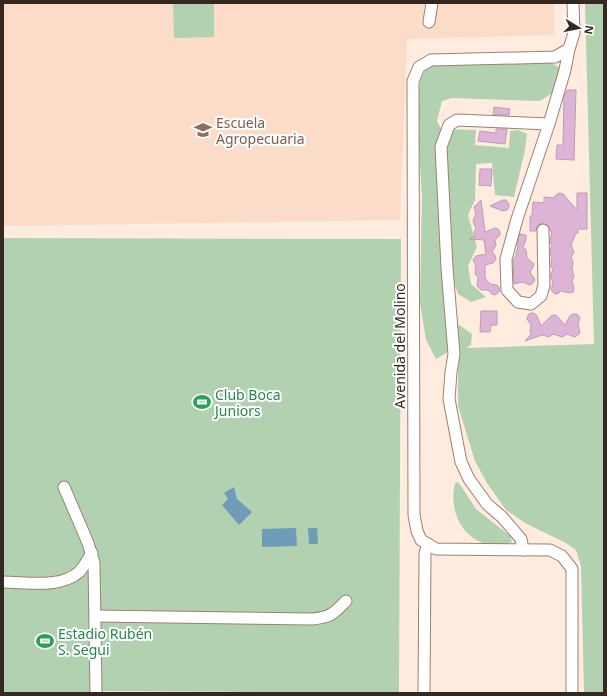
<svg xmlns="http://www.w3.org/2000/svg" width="607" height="696" viewBox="0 0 607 696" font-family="'Noto Sans',sans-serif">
  <rect width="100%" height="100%" fill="#ffecdf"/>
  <path fill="#fbdcc8" d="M 3,3 L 554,3 L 555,35 L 407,39 L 400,220 L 3,226 Z"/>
  <g fill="#b1d1b1">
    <path d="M 173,3 L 214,3 L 214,37 L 174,38 Z"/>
    <path d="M 585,3 L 604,3 L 604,693 L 584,693 L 581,566 L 576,550 L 566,543 L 525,523 L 506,510 L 487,483 L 475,461 L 458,406 L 458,350 L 448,352 L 436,359 L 426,340 L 420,303 L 422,197 L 417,116 L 420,82 L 425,70 L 436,65 L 552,63 L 560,68 L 554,92 L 540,101 L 452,98 L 442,101 L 437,121 L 441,129 L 476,130 L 475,145 L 509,148 L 510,131 L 518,130 L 527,134 L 525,150 L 514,197 L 495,195 L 492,163 L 476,164 L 475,200 L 468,215 L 477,247 L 468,266 L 471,284 L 486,297 L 471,302 L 458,294 L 453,279 L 442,278 L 446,316 L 472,334 L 471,345 L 466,348 L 594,344 Z"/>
    <path d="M 3,238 L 401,239 L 399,693 L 92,691 L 92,693 L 3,693 Z"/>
    <path d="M 457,482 L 459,483 L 476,509 L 510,536 L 512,542 C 507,545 500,545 494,545 C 463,543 448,511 455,483 Z"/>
  </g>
  <g fill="#6f9db9">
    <path d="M 234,487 L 237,499 L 252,512 L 239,525 L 222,505 L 228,499 L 224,493 Z"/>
    <path d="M 296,528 L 297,546 L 262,547 L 262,529 Z"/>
    <path d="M 308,528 L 317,528 L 318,544 L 309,544 Z"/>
  </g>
  <g fill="#ddb4d6" stroke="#ba9eb5">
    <path d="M 567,90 L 576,90 L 574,160 L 556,159 L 557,145 L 563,145 L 564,97 Z"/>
    <path d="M 494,107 L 510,109 L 509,115 L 493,115 Z"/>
    <path d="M 496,129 L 507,129 L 505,144 L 478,141 L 480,131 L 496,133 Z"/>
    <path d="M 480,169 L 492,169 L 491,186 L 479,185 Z"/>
    <path d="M 560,193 L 563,194 L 577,210 L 577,193 L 587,193 L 587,229 L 578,229 L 578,233 L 576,233 L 571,245 L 574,252 L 571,257 L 573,262 L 572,268 L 574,276 L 572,281 L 574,288 L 573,292 L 570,293 L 561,291 L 559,293 L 555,294 L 551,290 L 553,282 L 551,278 L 551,274 L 553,270 L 551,266 L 551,261 L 552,258 L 550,254 L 550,250 L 552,246 L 550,241 L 552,231 L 550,231 L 549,226 L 542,223 L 537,226 L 536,231 L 530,231 L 530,216 L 532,216 L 533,202 L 544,203 L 544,197 L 553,198 L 557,194 Z"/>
    <path d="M 481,200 L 485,232 L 495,228 L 498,229 L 500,232 L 500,235 L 495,240 L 496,245 L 492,252 L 495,255 L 496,259 L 493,263 L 485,265 L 485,278 L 490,284 L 497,285 L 499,287 L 500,291 L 495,295 L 492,294 L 488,290 L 481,290 L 477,286 L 478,277 L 475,274 L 476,266 L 473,260 L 476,256 L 486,254 L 484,240 L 469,239 L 475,236 L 474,232 L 476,229 L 473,221 L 476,214 L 474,207 Z"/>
    <path d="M 503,200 L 506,200 L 509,204 L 509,207 L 507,210 L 503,211 L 490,206 Z"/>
    <path d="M 520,234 L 526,235 L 526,240 L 523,247 L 526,250 L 527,258 L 534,264 L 533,267 L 530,272 L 535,280 L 533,283 L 530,285 L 522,282 L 514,284 L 513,260 L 516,256 L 516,253 L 518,247 L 517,245 Z"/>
    <path d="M 481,311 L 497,311 L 497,325 L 491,325 L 490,332 L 480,332 Z"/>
    <path d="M 531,313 L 534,313 L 537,316 L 541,326 L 551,316 L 554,315 L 557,316 L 565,325 L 570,316 L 573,314 L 577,314 L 580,318 L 578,324 L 580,333 L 575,337 L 567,334 L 562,337 L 553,334 L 549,337 L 542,335 L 525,341 L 531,334 L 530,331 L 531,325 L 527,319 L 528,315 Z"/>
  </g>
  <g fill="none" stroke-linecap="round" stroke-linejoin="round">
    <g stroke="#9d806d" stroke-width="13">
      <g id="minor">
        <path d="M 429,22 L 432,3"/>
        <path d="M 543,230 L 544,285 L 541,296 L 531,304 L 518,302 L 507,290 L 506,259 L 517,219 L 549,124 L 565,70 L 569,49"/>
        <path d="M 64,487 L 88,543 L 94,563 L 96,693"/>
        <path d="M 523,550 L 521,539 L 502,517 L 487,504 L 469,479 L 461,462 L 449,399 L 451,372 L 454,354 L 447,268 L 441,147 L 449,125 L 457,120 L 549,124"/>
        <path d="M 3,582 C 26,582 60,589 79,572 C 84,567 88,559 92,553"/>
        <path d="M 95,616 L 312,619 C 331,617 333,614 346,601"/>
        <path d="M 424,693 L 425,553 L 428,544"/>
        <path d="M 572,693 L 572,569 L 562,556 L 550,550 L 436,549 L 421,540 L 417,531 L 414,515 L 413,81 L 419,67 L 431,60 L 555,57 L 569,49 L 574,33 L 573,3"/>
      </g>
    </g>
    <use href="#minor" stroke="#fff" stroke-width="11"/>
  </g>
  <defs>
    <g id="school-bare" transform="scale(1.38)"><path d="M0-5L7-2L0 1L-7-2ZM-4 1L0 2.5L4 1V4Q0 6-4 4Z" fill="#8d6e63" stroke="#fff" stroke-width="2.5" paint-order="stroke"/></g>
    <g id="stadium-bare" transform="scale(1.38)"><path d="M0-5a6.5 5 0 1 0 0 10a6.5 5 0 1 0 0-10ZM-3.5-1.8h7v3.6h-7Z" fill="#2e9e5b" stroke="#fff" stroke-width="2.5" paint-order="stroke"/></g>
  </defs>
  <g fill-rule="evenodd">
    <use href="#school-bare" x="203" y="130"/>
    <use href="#stadium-bare" x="202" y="402"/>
    <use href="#stadium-bare" x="45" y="641"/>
  </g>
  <g text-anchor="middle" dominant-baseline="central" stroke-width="4" stroke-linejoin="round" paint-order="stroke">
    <g font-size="14" fill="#785e54" stroke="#fff" text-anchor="start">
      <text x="216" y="122">Escuela<tspan x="216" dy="16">Agropecuaria</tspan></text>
    </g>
    <g font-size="14" fill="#342821" stroke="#fff">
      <text transform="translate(399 346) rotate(-90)">Avenida del Molino</text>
    </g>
    <g font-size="14" fill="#27864d" stroke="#fff" text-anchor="start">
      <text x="215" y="394">Club Boca<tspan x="215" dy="16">Juniors</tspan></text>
      <text x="58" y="633">Estadio Rubén<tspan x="58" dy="16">S. Segui</tspan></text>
    </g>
  </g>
  <rect width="607" height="696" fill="none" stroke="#342821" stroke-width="8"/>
  <g transform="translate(579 28) rotate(100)" stroke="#ffffff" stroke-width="3" paint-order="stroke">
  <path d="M0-3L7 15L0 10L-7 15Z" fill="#342821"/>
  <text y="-6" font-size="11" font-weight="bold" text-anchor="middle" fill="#342821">N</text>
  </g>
</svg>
